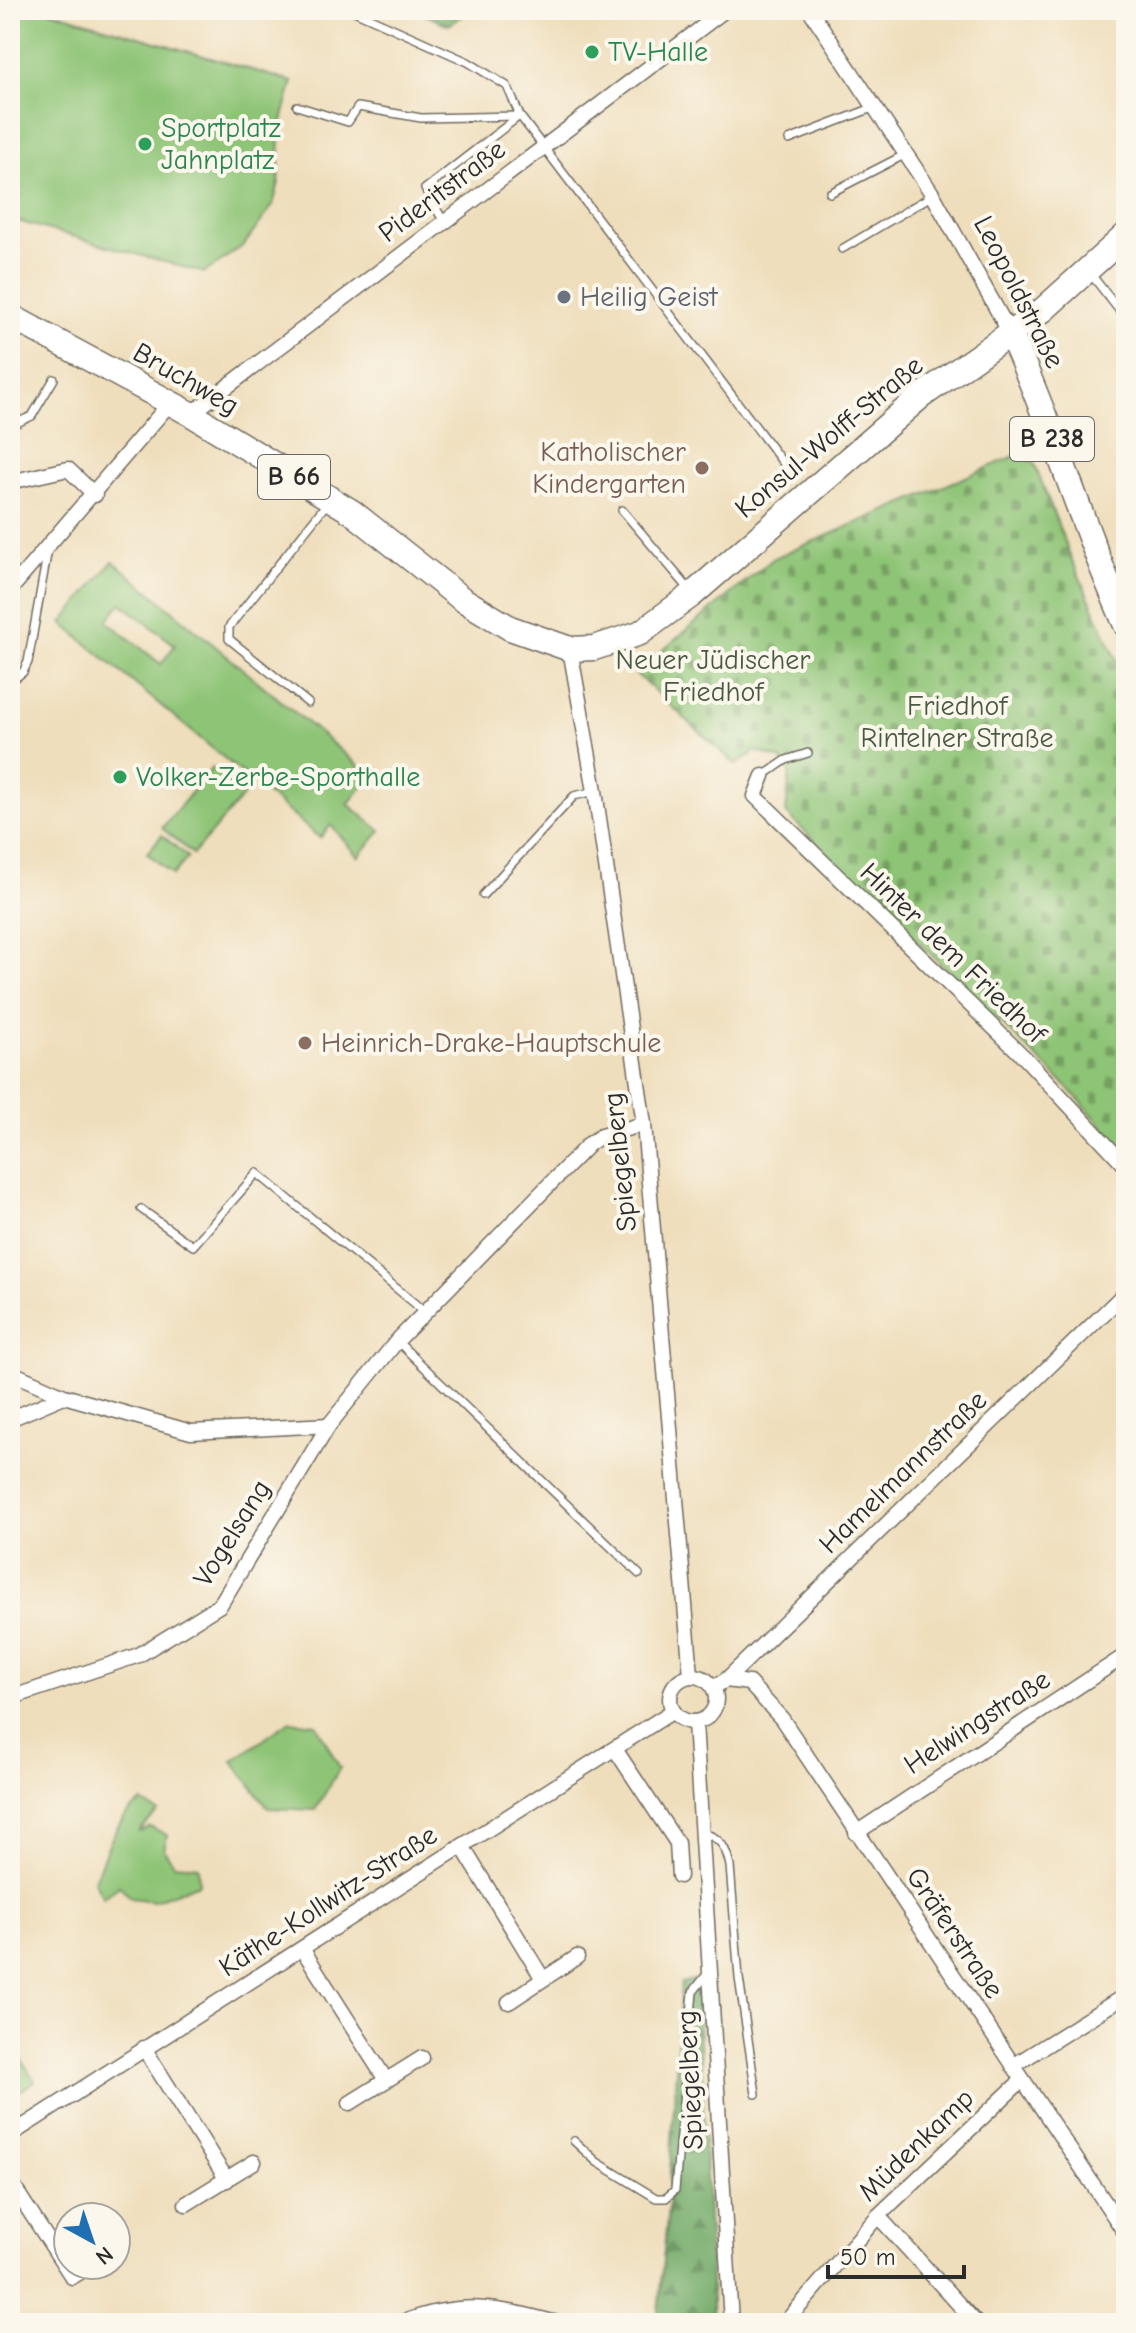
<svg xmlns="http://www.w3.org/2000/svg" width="1136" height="2333" viewBox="0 0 1136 2333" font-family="'Comic Neue',sans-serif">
  <defs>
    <pattern id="forest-firs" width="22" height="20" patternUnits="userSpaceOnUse" patternTransform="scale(2)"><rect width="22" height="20" fill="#72aa67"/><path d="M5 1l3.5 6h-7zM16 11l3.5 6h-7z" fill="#5e8b55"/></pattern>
    <pattern id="cemetery-stones" width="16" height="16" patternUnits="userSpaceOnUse" patternTransform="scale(2)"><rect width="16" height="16" fill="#8ec476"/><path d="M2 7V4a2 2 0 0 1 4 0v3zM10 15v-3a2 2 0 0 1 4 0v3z" fill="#749f61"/></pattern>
  </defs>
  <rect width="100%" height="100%" fill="#fbf7ec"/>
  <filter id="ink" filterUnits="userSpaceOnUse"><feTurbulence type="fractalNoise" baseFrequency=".0125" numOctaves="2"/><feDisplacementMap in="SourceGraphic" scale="16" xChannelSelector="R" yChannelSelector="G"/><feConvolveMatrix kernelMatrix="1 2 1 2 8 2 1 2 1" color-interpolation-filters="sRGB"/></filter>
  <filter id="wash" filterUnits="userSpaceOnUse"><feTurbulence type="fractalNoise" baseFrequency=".006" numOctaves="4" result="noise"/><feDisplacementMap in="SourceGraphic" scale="32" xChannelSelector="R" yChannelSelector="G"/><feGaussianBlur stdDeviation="1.8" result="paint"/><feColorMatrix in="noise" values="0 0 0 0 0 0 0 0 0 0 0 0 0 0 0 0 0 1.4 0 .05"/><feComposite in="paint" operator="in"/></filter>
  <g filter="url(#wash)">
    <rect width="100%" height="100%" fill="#efdebc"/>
    <g fill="url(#forest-firs)" stroke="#4e6a49" stroke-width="2">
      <path d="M 414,10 L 471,10 L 449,25 Z"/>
      <path d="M 697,1979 L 713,2323 L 657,2323 L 668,2208 L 681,1983 Z"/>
    </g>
    <path fill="url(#cemetery-stones)" stroke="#5c7850" stroke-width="2" d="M 1029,450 L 1071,558 L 1126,680 L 1126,1153 L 1075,1095 L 786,813 L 790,768 L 780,759 L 756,751 L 736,765 L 635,673 L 774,558 Z"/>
    <g fill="#8ec476" stroke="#5c7850" stroke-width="2" fill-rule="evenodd">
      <path d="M 10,10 L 47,10 L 293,82 L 280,128 L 279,182 L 273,205 L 244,245 L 204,273 L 10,219 Z"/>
      <path d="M 113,561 L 371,776 L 348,804 L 381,831 L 358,857 L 331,825 L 320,838 L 62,623 ZM 121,603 L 175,645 L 161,664 L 107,621 Z"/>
      <path d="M 212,768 L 244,795 L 193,854 L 162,828 Z"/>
      <path d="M 162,835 L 188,857 L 173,875 L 147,853 Z"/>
      <path d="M 290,1721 L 316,1724 L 340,1768 L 315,1810 L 268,1808 L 233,1761 Z"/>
      <path d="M 142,1802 L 158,1812 L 138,1832 L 151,1827 L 167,1835 L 164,1850 L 174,1864 L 198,1866 L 199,1884 L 154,1901 L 131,1898 L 119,1885 L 103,1898 L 94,1881 C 104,1856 117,1815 142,1802 Z"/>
      <path d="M 10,2041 L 35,2081 L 11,2097 L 10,2095 Z"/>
    </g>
  </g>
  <g filter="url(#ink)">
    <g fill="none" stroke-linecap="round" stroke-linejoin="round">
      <g stroke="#706a5e" stroke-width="10">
        <g id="service">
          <path d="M 352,10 L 468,62 L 507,86 L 520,116 L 790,472"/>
          <path d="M 297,106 L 348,122 L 358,107 L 421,118 L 520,116"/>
          <path d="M 789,140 L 875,107"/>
          <path d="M 830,193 L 906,154"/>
          <path d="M 444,222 L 425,189 L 518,117"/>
          <path d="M 842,249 L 933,195"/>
          <path d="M 1090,273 L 1126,319"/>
          <path d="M 10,426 L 32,416 L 54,379"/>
          <path d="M 622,510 L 689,589"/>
          <path d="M 10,682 L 23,672 L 28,662 L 48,549"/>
          <path d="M 308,703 L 229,639 L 229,627 L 328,502"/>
          <path d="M 763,776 L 786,760 L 808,753"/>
          <path d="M 483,895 L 574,796 L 595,791"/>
          <path d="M 141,1209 L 193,1246 L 257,1173 L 425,1312"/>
          <path d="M 397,1341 L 639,1574"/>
          <path d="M 703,1833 C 721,1838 726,1847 730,1866 L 739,1978 L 756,2094"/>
          <path d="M 574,2141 L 597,2162 L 656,2198 L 666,2198 L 675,2190 L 693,1992 L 708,1973"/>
        </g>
      </g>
      <g stroke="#706a5e" stroke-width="17">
        <g id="minor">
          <path d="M 810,10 L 933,195 L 1010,333"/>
          <path d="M 191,414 L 725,10"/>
          <path d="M 10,482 L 68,469 L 95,495"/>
          <path d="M 10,590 L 170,403"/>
          <path d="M 570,649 L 595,791 L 644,1124 L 691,1675"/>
          <path d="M 763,776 L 755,796 L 1026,1059 L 1126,1166"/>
          <path d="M 10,1372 L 64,1396 L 191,1432 L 329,1425"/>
          <path d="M 10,1419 L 64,1396"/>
          <circle cx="693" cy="1699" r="23"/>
          <path d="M 726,1680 L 749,1683 L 782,1719 L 1126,2234"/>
          <path d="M 714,1687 L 726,1680 L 1126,1292"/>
          <path d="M 10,1698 L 139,1655 L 220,1605 L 329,1425 L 397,1341 L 589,1144 L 601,1136 L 644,1124"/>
          <path d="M 695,1722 L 731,2323"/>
          <path d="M 615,1749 L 677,1843 L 679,1876"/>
          <path d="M 856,1833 L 1126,1655"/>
          <path d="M 462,1846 L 543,1979"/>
          <path d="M 303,1950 L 386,2080"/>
          <path d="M 509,2002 L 577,1957"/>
          <path d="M 144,2048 L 227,2180"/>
          <path d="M 1013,2066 L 1126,1995"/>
          <path d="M 350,2103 L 422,2058"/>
          <path d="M 10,2135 L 673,1711"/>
          <path d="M 10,2181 L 72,2277 L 92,2265"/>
          <path d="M 186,2204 L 254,2162"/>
          <path d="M 878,2216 L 976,2323"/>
          <path d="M 401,2323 C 461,2300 497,2307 557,2323"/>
          <path d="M 785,2323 L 878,2216 L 1022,2080"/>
        </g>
      </g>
      <g stroke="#706a5e" stroke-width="27">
        <g id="primary">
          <path d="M 10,316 L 191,414 L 352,512 L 462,599 L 510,628 L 570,649 L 594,648 L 640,633 L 693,594 L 920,397 L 1043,310 L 1126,235"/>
          <path d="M 1010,333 C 1054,429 1083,530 1126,625"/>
        </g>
      </g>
      <use href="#service" stroke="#fff" stroke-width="7"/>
      <use href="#minor" stroke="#fff" stroke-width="14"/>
      <use href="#primary" stroke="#fff" stroke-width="24"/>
    </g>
  </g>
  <g fill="#2e9e5b" stroke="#fbf7ec" stroke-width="3">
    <circle cx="592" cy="52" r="8"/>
    <circle cx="145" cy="144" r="8"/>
    <circle cx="120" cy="777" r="8"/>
  </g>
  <circle fill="#6b7280" stroke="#fbf7ec" stroke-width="3" cx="564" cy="297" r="8"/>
  <g fill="#8d6e63" stroke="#fbf7ec" stroke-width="3">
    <circle cx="702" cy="468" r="8"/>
    <circle cx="305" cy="1043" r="8"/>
  </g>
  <g text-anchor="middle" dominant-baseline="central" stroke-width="8" stroke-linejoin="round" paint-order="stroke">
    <g fill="#fbf7ec" stroke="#696865" stroke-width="2">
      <rect x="1010" y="417" width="84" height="44" rx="6"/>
      <rect x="258" y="455" width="72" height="44" rx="6"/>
    </g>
    <g font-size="26" font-weight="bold" fill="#2b2b2b">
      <text x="1052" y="439">B 238</text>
      <text x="294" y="477">B 66</text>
    </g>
    <g font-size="28" fill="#27864d" stroke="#fbf7ec" text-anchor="start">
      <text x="608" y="52">TV-Halle</text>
      <text x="161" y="128">Sportplatz<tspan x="161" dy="32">Jahnplatz</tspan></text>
      <text x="136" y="777">Volker-Zerbe-Sporthalle</text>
    </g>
    <g font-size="28" fill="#2b2b2b" stroke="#fbf7ec">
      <text transform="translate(442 191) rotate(-37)">Pideritstraße</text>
      <text transform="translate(1019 292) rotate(63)">Leopoldstraße</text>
      <text transform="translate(186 379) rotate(30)">Bruchweg</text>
      <text transform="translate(829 437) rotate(-40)">Konsul-Wolff-Straße</text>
      <text transform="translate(953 953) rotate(44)">Hinter dem Friedhof</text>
      <text transform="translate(620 1162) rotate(-96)">Spiegelberg</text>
      <text transform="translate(903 1472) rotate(-44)">Hamelmannstraße</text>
      <text transform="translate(232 1533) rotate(-58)">Vogelsang</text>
      <text transform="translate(977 1722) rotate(-33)">Helwingstraße</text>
      <text transform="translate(328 1901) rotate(-33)">Käthe-Kollwitz-Straße</text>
      <text transform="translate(955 1933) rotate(56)">Gräferstraße</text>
      <text transform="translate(690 2080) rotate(-93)">Spiegelberg</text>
      <text transform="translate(916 2145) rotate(-44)">Müdenkamp</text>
    </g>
    <g font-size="28" fill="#5b616d" stroke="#fbf7ec" text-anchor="start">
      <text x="580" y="297">Heilig Geist</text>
    </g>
    <g font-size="28" fill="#785e54" stroke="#fbf7ec" text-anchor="end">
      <text x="686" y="452">Katholischer<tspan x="686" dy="32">Kindergarten</tspan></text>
      <text x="321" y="1043" text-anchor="start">Heinrich-Drake-Hauptschule</text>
    </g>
    <g font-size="28" fill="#495942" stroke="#fbf7ec">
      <text x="713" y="660">Neuer Jüdischer<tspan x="713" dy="32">Friedhof</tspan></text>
      <text x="957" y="706">Friedhof<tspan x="957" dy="32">Rintelner Straße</tspan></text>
    </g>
  </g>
  <rect width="1136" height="2333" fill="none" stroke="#fbf7ec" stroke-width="40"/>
  <g transform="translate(92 2241) rotate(140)"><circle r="38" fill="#fbf7ec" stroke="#a8a59f" stroke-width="2"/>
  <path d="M0-6L14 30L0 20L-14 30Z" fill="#1f6fb2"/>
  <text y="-12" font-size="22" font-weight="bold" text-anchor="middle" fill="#2b2b2b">N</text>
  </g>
  <path d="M828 2265v12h136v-12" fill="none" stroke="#2b2b2b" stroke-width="4"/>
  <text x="840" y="2265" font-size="24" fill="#2b2b2b" stroke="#fbf7ec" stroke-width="6" paint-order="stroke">50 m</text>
</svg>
